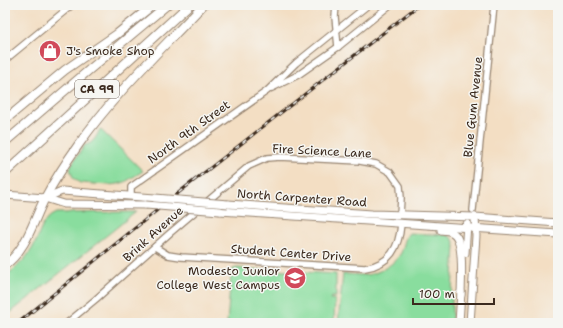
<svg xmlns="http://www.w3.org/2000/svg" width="563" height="328" viewBox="0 0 563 328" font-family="'Shantell Sans',sans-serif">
  <rect width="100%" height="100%" fill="#f6f6f2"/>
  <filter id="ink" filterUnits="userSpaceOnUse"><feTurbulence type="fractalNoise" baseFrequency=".025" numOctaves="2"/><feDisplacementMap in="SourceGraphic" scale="8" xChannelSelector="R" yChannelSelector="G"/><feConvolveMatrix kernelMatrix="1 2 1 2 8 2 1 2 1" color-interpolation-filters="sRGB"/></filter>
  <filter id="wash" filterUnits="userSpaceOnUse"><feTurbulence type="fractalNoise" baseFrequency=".012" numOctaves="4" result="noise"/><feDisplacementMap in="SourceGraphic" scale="16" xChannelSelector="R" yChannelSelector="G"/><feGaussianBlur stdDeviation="0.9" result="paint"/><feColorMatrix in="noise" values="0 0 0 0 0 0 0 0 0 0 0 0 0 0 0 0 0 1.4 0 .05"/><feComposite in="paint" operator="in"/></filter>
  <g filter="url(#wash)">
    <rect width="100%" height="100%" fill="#f3dec3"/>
    <g fill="#89dd9e" stroke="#62845e">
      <path d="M 100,129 L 143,171 L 125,182 L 118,184 L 109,185 L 80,183 L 73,178 L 70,169 L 71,165 L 85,145 C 93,144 97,136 100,129 Z"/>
      <path d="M 136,212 L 5,317 L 5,276 C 15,269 25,260 32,249 C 40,236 41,219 56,213 Z"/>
      <path d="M 409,233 L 446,235 C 452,237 454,240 455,246 L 452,291 L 452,323 L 338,323 L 343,274 C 350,274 357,275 365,275 C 378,274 394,265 401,253 C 404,247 404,238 409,233 Z"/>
      <path d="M 237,268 L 336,274 L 336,297 L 331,297 L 330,299 L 335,299 L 334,323 L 227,323 L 231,274 L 233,269 Z"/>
    </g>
  </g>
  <g filter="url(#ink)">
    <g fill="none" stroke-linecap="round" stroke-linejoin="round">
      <g stroke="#978470" stroke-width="8">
        <g id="minor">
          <path d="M 336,5 L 335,17 L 338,47"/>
          <path d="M 5,60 L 72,5"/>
          <path d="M 272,88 L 298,75 L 338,47 L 390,5"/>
          <path d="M 131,195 L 131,187 L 267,91 L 296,63 L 368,5"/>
          <path d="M 473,210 L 494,5"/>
          <path d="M 155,247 L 168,255 L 181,257 L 365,268 C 390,264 399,248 401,224"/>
          <path d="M 67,323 L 96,299 L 170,233 L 249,166 L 267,158 L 280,157 L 360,161 L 376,164 L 390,172 L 400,186 L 401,198 L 400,215"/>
        </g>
      </g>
      <g stroke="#978470" stroke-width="9">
        <g id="major">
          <path d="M 5,195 L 45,198 L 64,204 L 146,205"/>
          <path d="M 45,198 L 62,191 L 155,198"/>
          <path d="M 228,204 L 372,214 L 475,217 L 558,223"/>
          <path d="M 220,211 L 558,234"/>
          <path d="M 441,230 C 445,231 450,230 453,233 C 465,240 461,281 461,295"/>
          <path d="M 465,253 L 467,224"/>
          <path d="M 459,323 L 461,292"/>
          <path d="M 470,323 L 476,236 L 475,217"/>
        </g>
      </g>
      <g stroke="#978470" stroke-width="10">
        <g id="highway">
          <path d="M 5,120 L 65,70 L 117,34 L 153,5"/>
          <path d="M 5,142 L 89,70 L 167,5"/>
          <path d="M 5,173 L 189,5"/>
          <path d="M 5,265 C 27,249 33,221 45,198 C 55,179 67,161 79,144 C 115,93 161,50 203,5"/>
        </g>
      </g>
      <use href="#minor" stroke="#fff" stroke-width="5.5"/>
      <use href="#major" stroke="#fff" stroke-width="7"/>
      <use href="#highway" stroke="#fff" stroke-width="8"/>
      <g stroke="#3b2a1e" stroke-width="3">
        <path id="rail" d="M 18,323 L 182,190 L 419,5"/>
      </g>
      <use href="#rail" stroke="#f6f6f2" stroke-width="1.5" stroke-dasharray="4.5" stroke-linecap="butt"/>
      <g stroke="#978470" stroke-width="9" stroke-linecap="butt">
        <g id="major-bridge">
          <path d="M 155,198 L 228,204"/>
          <path d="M 146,205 L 220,211"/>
        </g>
      </g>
      <use href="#major-bridge" stroke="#fff" stroke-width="7"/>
    </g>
  </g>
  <defs>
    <g id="shop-disc" transform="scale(1.15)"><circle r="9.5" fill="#d1495b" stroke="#f6f6f2"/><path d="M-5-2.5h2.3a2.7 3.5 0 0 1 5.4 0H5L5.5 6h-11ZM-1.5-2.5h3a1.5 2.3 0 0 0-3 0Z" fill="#fff"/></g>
    <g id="university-disc" transform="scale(1.15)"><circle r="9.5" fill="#d1495b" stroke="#f6f6f2"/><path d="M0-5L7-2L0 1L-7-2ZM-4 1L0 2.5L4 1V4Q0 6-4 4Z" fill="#fff"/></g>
  </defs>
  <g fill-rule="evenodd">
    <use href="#shop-disc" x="50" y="51"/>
    <use href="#university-disc" x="295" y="278"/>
  </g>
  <g text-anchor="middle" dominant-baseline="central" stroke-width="3" stroke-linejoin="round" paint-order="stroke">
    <rect fill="#f6f6f2" stroke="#73675e" stroke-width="1" x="75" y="80" width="44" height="18" rx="3"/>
    <g font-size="11" font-weight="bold" fill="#3b2a1e">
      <text x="97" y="89">CA 99</text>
    </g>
    <g font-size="12" fill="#3b2a1e" stroke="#f6f6f2" text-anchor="start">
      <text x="66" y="51">J's Smoke Shop</text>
      <text x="280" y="271" text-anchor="end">Modesto Junior<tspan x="280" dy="14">College West Campus</tspan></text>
    </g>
    <g font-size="12" fill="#3b2a1e" stroke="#f6f6f2">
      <text transform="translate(473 107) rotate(-84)">Blue Gum Avenue</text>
      <text transform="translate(189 132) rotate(-36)">North 9th Street</text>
      <text transform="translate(322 151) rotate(3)">Fire Science Lane</text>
      <text transform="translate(302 198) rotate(4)">North Carpenter Road</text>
      <text transform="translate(153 234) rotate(-42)">Brink Avenue</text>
      <text transform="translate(291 253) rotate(4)">Student Center Drive</text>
    </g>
  </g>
  <rect width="563" height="328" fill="none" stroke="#f6f6f2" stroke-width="20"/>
  <path d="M413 298v6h81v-6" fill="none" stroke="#3b2a1e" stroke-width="2"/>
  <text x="419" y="298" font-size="12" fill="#3b2a1e" stroke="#f6f6f2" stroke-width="3" paint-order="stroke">100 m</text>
</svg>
